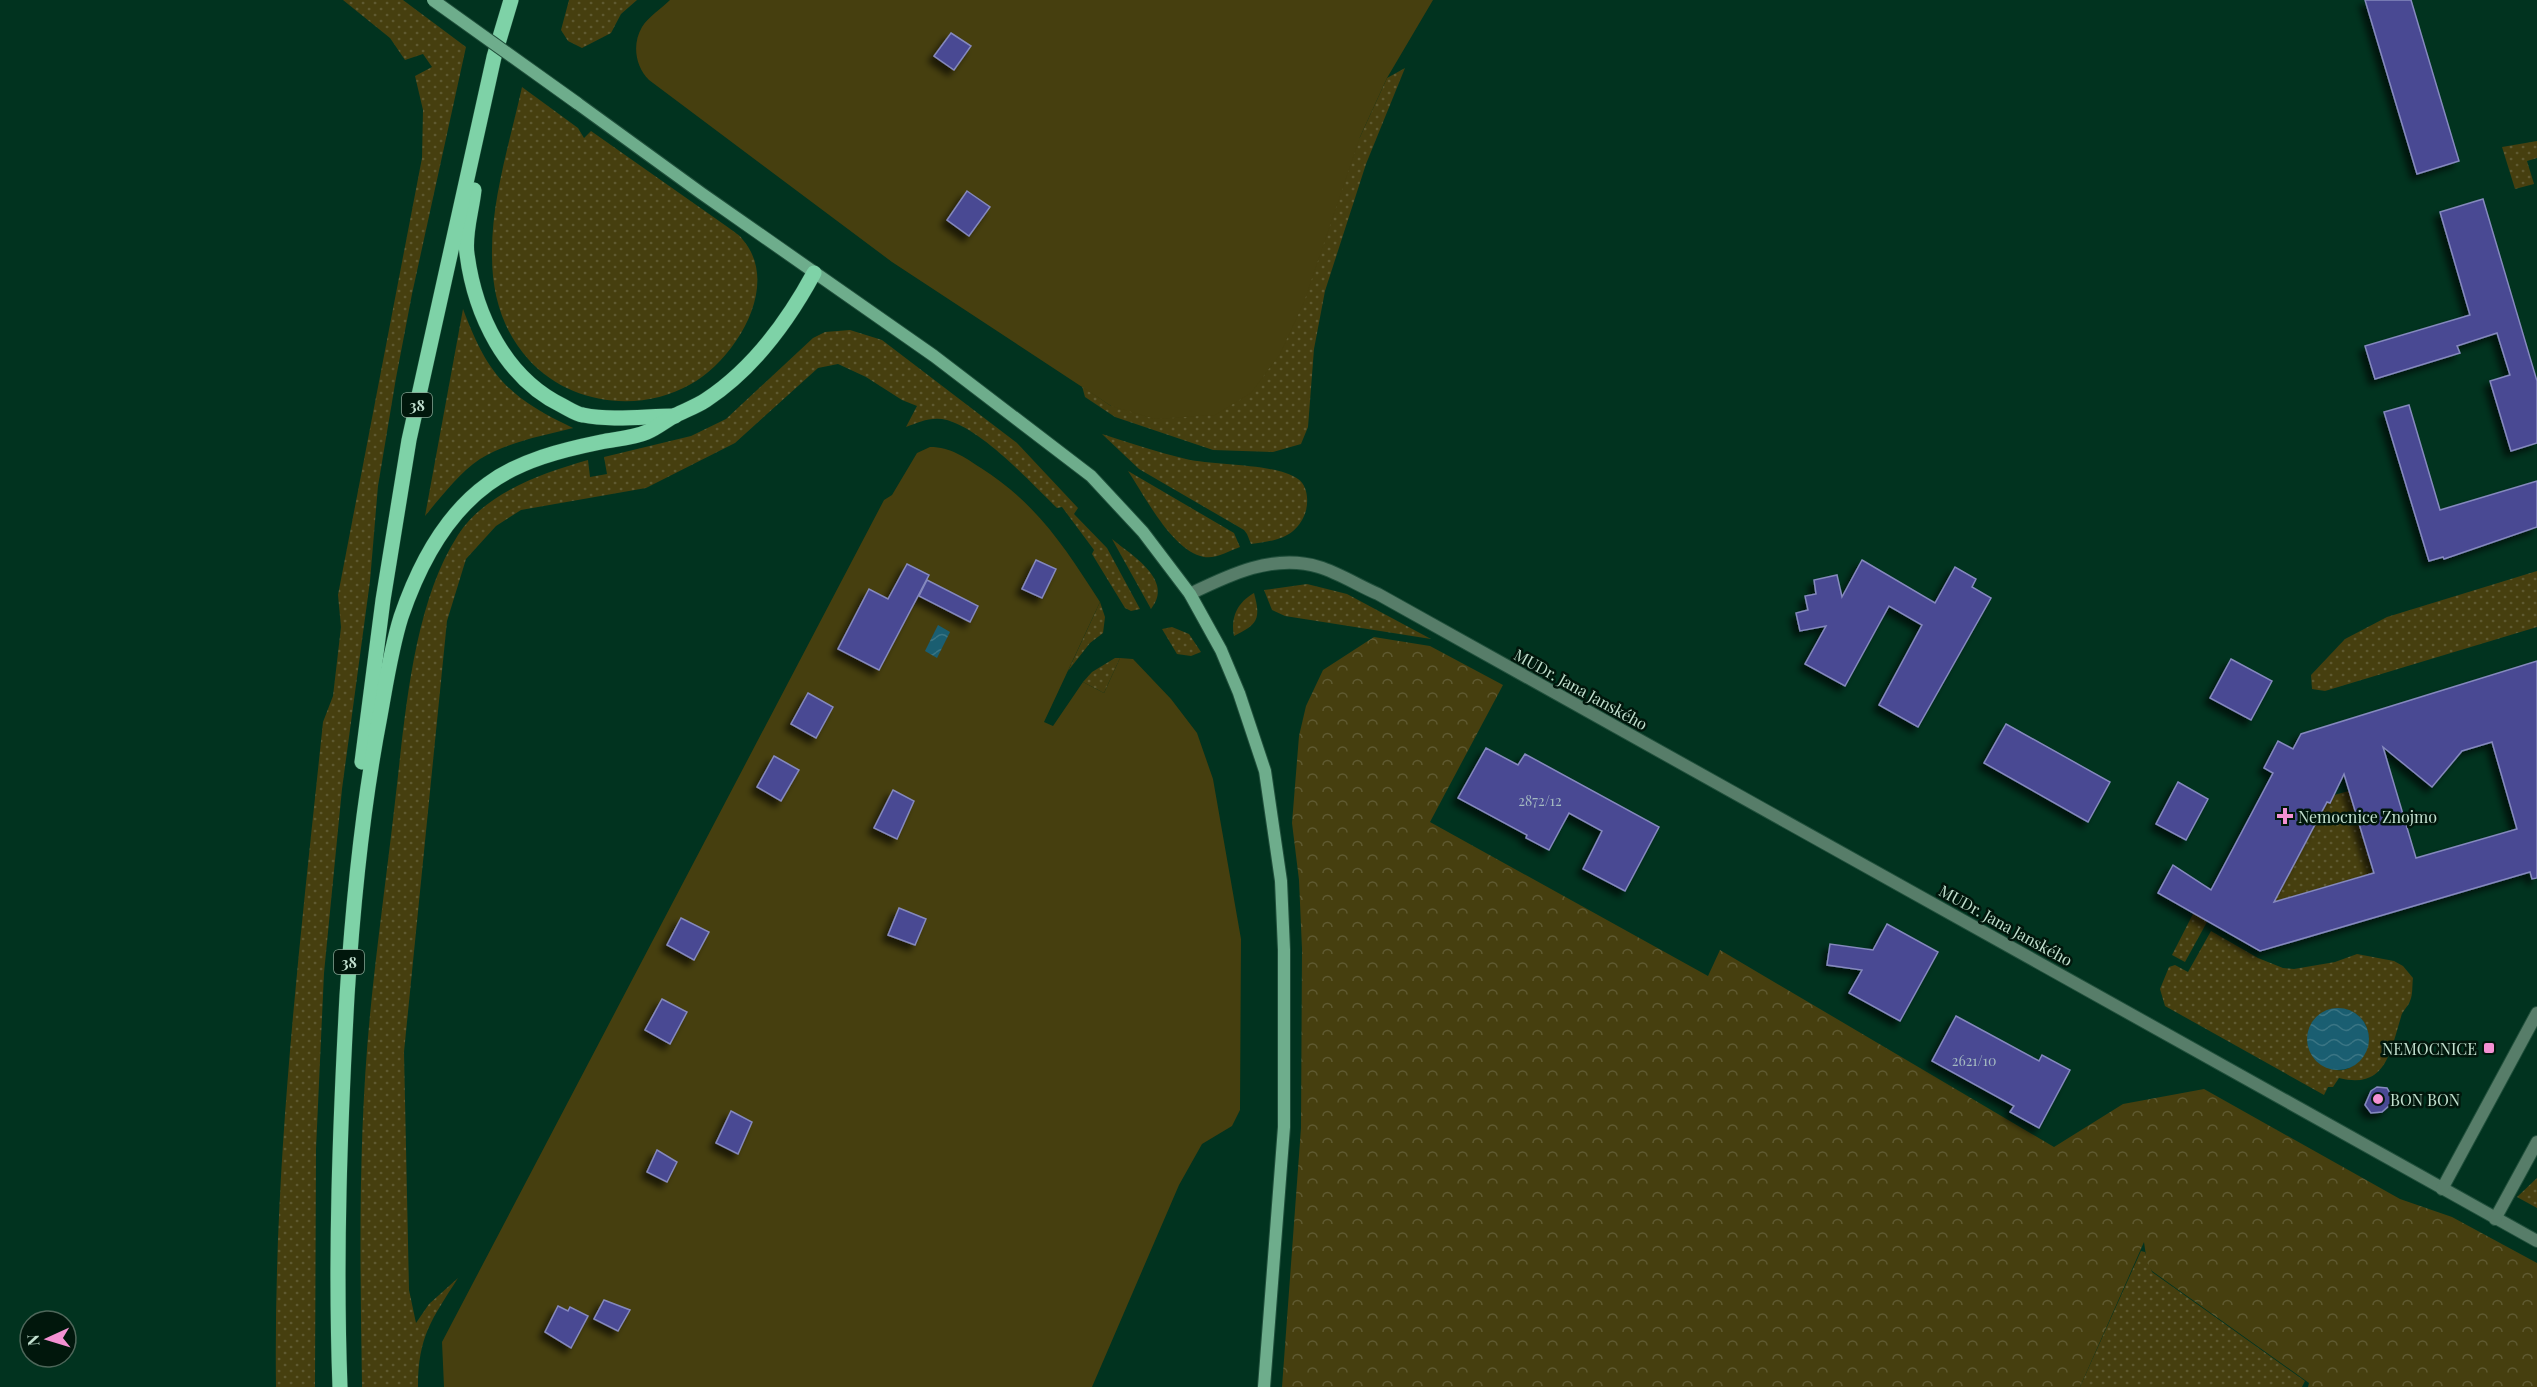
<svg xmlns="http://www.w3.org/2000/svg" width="2537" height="1387" viewBox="0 0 2537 1387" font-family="'Playfair Display',serif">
  <defs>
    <pattern id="grass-dots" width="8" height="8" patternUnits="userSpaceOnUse" patternTransform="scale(1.5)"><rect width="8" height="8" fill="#463f0f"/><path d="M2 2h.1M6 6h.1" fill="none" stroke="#5f5a31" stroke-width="1.8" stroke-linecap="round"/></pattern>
    <pattern id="forest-crowns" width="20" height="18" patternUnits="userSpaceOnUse" patternTransform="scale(1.5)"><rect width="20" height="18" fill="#463f0f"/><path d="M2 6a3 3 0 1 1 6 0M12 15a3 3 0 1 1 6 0" fill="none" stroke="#5f5a31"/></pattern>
    <pattern id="water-waves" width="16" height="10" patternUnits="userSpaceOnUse" patternTransform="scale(1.5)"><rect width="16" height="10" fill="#1a5e71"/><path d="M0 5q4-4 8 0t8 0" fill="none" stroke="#3a7584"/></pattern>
    <filter id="shadow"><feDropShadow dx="-5.5" dy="5.5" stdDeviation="3" flood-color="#0009"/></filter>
  </defs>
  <rect width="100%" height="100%" fill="#01331f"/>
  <g fill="url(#grass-dots)" fill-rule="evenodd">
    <path d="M 343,0 L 403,0 L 466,47 L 412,294 L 396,378 L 378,486 L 370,581 L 342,789 L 324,973 L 316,1149 L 315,1387 L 276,1387 C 273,1164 300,943 323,722 L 333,696 L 341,627 L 338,595 L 422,158 L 423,110 L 415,76 L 432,67 L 423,54 L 405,60 L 390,38 Z"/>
    <path d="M 569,0 L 637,0 L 621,14 L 611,33 L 582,48 L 568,41 L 561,30 Z"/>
    <path d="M 1405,68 L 1366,164 L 1325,291 L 1314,349 L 1308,427 L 1301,444 L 1273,452 L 1213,450 L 1115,417 L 1085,397 L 1082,386 L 1111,406 L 1360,137 L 1387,78 Z"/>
    <path d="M 522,87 L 578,128 L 584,138 L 591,131 L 729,228 C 734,232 740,235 743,240 C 782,286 734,360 691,384 C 639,414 569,404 529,360 C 503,332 492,295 492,256 C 491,200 510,142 522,87 Z"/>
    <path d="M 2537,141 L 2537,158 L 2527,161 L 2534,184 L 2515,189 L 2502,147 Z"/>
    <path d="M 463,309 C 488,376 509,398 573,428 C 542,436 507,442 480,459 C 458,474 442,496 425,516 Z"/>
    <path d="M 850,330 L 882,340 L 1017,443 L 1078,508 L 1074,514 L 1107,548 L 1140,609 L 1131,611 L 1125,608 L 1092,554 L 1094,550 L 1062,507 L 1057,508 C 1029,481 984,431 947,420 C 932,416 919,422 906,427 L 917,406 L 902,400 L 866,377 L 838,364 L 818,368 L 735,443 L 646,488 L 521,510 L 496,526 L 466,559 L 447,621 L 404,1052 L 409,1290 L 416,1323 L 429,1304 L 458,1278 C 432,1319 418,1336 418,1387 L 362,1387 C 360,1263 358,1138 370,1015 C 377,943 387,873 395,802 C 405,719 412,606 458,535 C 485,493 542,473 588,460 L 590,477 L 607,474 L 604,457 L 691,436 L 726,419 L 813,338 L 825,332 Z"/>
    <path d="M 1102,434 C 1130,443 1157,452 1186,459 C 1216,466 1275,463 1298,479 C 1309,486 1309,506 1304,516 C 1294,539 1273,541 1251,544 L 1247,534 L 1244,530 L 1139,469 Z"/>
    <path d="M 1128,471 L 1234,533 L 1240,547 C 1229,551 1216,559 1204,557 C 1172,551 1145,496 1128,471 Z"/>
    <path d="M 1112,539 C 1131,555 1175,580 1151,609 Z"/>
    <path d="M 2537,571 L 2537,627 L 2325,691 L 2312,689 L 2311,675 L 2345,639 L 2387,617 Z"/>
    <path d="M 1307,584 L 1347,594 L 1431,639 L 1285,616 L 1272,610 L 1264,590 Z"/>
    <path d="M 1254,593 C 1261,619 1258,624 1234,636 C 1230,617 1238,602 1254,593 Z"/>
    <path d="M 1100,602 L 1105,617 L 1103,633 L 1090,643 L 1068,671 Z"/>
    <path d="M 1172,627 L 1189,634 L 1201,652 L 1191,656 L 1177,654 L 1162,629 Z"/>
    <path d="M 1115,658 L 1120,658 L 1104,693 L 1083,682 L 1092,672 Z"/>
    <path d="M 2349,791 L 2373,873 L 2274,902 L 2327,802 L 2330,803 L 2334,795 Z"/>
    <path d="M 2194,912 L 2207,922 L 2185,962 L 2172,955 Z"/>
    <path d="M 2211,931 L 2258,958 L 2283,968 L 2294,969 L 2335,962 L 2357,954 L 2394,961 L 2403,966 L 2413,978 C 2412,985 2413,995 2410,1001 C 2408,1007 2402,1011 2401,1017 C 2390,1052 2386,1090 2339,1078 L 2333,1087 L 2328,1087 L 2324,1095 L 2165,1006 L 2160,989 L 2169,967 L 2175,965 L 2188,972 ZM 2345,1009 C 2399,1027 2347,1102 2315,1055 C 2306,1043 2306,1034 2313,1021 Z"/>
    <path d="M 2537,1178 L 2537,1208 L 2517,1197 Z"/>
    <path d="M 2141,1251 L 2145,1252 L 2152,1272 L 2305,1381 L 2302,1387 L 2080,1387 Z"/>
  </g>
  <path fill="url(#forest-crowns)" d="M 1374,637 L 1430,646 L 1503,685 L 1430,822 L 1708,976 L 1720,950 L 2054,1147 L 2123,1104 L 2204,1089 L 2400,1199 L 2452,1217 L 2537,1263 L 2537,1387 L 2308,1387 L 2309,1383 L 2152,1271 L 2147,1263 L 2144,1242 L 2080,1387 L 1282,1387 L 1301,1128 L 1302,949 L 1299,880 L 1292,823 L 1299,736 L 1306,706 L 1323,670 Z"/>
  <g fill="#463f0f">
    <path d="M 670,0 L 1433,0 L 1387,78 L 1360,137 L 1304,302 L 1280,354 L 1251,393 L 1215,415 L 1155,419 L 1111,406 L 892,262 L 649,80 C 635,66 632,44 642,27 C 648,17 662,8 670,0 Z"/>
    <path d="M 930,447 C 951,447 964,457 981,468 C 1037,504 1064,546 1100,602 L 1044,722 L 1053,726 L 1083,682 L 1104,693 L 1120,658 L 1133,659 L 1171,699 L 1197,733 L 1213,779 L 1241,939 L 1240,1110 L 1232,1126 L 1202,1144 L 1179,1185 L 1092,1387 L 444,1387 L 442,1342 L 884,500 L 892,495 L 917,453 Z"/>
  </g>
  <g fill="url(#water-waves)">
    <path d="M 938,625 L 950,632 L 937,658 L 925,651 Z"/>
    <circle cx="2338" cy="1039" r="31"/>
  </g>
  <g fill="#484893" stroke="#8589be" stroke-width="1.5" fill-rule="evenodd" filter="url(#shadow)">
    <path d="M 2365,0 L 2411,0 L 2459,161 L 2417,174 Z"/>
    <path d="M 951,33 L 971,46 L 954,70 L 934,56 Z"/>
    <path d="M 967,191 L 990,207 L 969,236 L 947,220 Z"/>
    <path d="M 2483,199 L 2537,381 L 2537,443 L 2511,451 L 2490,381 L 2510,375 L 2497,333 L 2457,346 L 2460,353 L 2375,379 L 2365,346 L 2470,315 L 2440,212 Z"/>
    <path d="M 2409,405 L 2440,510 L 2537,481 L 2537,527 L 2444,559 L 2443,557 L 2429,561 L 2384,412 Z"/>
    <path d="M 1036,560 L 1056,569 L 1042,598 L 1022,589 Z"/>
    <path d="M 1862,560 L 1935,603 L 1955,567 L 1976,579 L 1972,587 L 1991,598 L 1918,727 L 1879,705 L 1922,625 L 1889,606 L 1845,686 L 1805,664 L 1826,626 L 1800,631 L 1796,613 L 1808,610 L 1805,596 L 1816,594 L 1814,580 L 1837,575 L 1842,597 Z"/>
    <path d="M 907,564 L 929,575 L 879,670 L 838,649 L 869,589 L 888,599 Z"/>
    <path d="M 927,580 L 978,606 L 970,622 L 919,596 Z"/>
    <path d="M 2231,659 L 2272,681 L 2251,720 L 2210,698 Z"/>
    <path d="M 2537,661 L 2537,878 L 2532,879 L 2530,872 L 2260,951 L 2158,893 L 2173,865 L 2211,890 L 2273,773 L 2264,768 L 2278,741 L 2293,749 L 2301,734 ZM 2492,742 L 2517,829 L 2416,858 L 2383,747 L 2432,787 L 2462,751 ZM 2344,774 L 2374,873 L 2274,902 L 2327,802 L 2330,803 Z"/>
    <path d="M 808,693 L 833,707 L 816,738 L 791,724 Z"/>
    <path d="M 2006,724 L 2110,782 L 2088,822 L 1984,763 Z"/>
    <path d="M 1486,748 L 1518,765 L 1525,754 L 1659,827 L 1625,891 L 1583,869 L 1602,831 L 1569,813 L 1549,850 L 1526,838 L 1527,835 L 1458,798 Z"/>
    <path d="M 774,756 L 799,770 L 781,801 L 757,787 Z"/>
    <path d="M 2178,782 L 2208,799 L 2186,840 L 2156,824 Z"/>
    <path d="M 893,790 L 914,801 L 897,839 L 874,828 Z"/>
    <path d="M 899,908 L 926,919 L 915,945 L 888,935 Z"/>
    <path d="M 681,918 L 709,932 L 694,960 L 667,945 Z"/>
    <path d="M 1887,924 L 1938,952 L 1900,1021 L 1849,993 L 1862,970 L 1827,965 L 1830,944 L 1873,950 Z"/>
    <path d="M 662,999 L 687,1012 L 670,1044 L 645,1030 Z"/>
    <path d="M 1956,1016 L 2039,1061 L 2042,1055 L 2070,1070 L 2039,1128 L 2010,1112 L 2014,1106 L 1932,1061 Z"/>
    <path d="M 2377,1087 L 2387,1088 L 2392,1097 L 2391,1104 L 2382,1112 L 2371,1113 L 2365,1105 L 2371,1091 Z"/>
    <path d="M 731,1111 L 752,1122 L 738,1154 L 716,1143 Z"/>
    <path d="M 657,1150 L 677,1162 L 667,1182 L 647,1172 Z"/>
    <path d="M 604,1300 L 630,1310 L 618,1331 L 594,1319 Z"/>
    <path d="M 558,1306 L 568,1311 L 570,1307 L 588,1316 L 571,1348 L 545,1332 Z"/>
  </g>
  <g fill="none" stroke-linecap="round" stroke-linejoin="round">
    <g stroke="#204f3b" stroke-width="14">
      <g id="street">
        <path d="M 1190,594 C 1229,575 1274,553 1319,567 C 1339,573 1359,586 1378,594 L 2537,1241"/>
        <path d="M 2442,1189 L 2537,1013"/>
        <path d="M 2495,1219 L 2537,1142"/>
      </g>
    </g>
    <g stroke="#204f3b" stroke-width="14">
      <path id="secondary" d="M 577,103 L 701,193 L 934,356 L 1091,476 L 1143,532 L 1190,594 L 1221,650 L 1239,693 L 1265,771 L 1281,881 L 1284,950 L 1284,1127 L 1264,1387"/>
    </g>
    <g stroke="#204f3b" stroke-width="16">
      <g id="primary">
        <path d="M 474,190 C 472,210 464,234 467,254 C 475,315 505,378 563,406 C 569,409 576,414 583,415 C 612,421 646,416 675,416"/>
        <path d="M 362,762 L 383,600 L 409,440 L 494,57 L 511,0"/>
        <path d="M 340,1387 C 335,1257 340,1126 347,996 C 353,902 362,809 380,716 C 386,683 391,649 401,617 C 418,567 445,515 488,484 C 521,460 562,450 601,442 C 616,439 633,438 647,432 C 657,428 666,420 676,415 C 686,410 697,406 706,400 C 753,369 788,321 814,273"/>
      </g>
    </g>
    <use href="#street" stroke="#577d69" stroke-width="12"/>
    <use href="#secondary" stroke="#6ead8c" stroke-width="12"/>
    <use href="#primary" stroke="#7ed2a7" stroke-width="15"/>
    <g stroke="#204f3b" stroke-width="14" stroke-linecap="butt">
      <path id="secondary-bridge" d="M 433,0 L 577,103"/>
    </g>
    <use href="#secondary-bridge" stroke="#6ead8c" stroke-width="12"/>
  </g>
  <g fill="#f491d3" stroke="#01170c" stroke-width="2">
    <path d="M2282 807h6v6h6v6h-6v6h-6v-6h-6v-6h6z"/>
    <rect x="2483" y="1042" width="12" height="12" rx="3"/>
    <circle cx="2378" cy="1099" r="6"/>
  </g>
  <g text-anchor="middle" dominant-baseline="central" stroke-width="5" stroke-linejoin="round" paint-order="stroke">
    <g font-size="14" fill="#a4bac0">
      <text x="1540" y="800">2872/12</text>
      <text x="1974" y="1060">2621/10</text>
    </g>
    <g fill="#01170c" stroke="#88a494" stroke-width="1.5">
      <rect x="402" y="393" width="30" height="24" rx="4.5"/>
      <rect x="334" y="950" width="30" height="24" rx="4.5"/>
    </g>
    <g font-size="15" font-weight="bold" fill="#c2e0cf">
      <text x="417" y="405">38</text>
      <text x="349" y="962">38</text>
    </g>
    <g font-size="16" fill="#c2e0cf" stroke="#01170c">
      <text transform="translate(1581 689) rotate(29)">MUDr. Jana Janského</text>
      <text transform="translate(2006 925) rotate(29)">MUDr. Jana Janského</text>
    </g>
    <g font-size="16" fill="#c2e0cf" stroke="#01170c" text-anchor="start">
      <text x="2298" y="816">Nemocnice Znojmo</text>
      <text x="2477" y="1048" text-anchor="end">NEMOCNICE</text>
      <text x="2390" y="1099">BON BON</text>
    </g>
  </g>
  <g transform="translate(48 1339) rotate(266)"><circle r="28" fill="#01170c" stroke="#4e675a" stroke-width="1.5"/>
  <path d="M0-4.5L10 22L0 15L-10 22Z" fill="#f491d3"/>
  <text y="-9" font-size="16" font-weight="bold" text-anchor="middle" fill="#c2e0cf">N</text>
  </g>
</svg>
